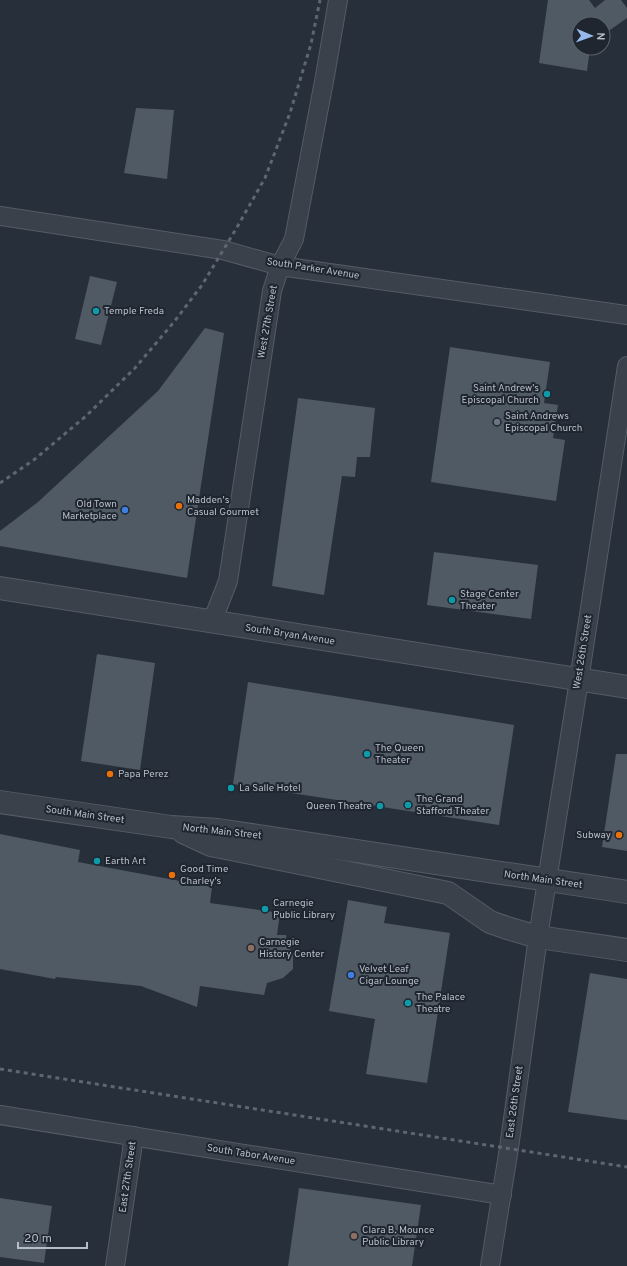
<svg xmlns="http://www.w3.org/2000/svg" width="627" height="1266" viewBox="0 0 627 1266" font-family="Overpass,sans-serif">
  <rect width="100%" height="100%" fill="#272f3a"/>
  <g fill="#505a65">
    <path d="M 548,0 L 589,0 L 595,8 L 605,0 L 621,0 L 627,8 L 627,18 L 603,35 L 603,24 L 579,24 L 579,48 L 590,48 L 587,71 L 539,63 Z"/>
    <path d="M 136,108 L 174,110 L 167,179 L 124,173 Z"/>
    <path d="M 90,276 L 117,282 L 101,345 L 75,339 Z"/>
    <path d="M 205,328 L 224,333 L 187,578 L 0,546 L 0,531 L 38,502 L 158,391 Z"/>
    <path d="M 450,347 L 550,362 L 544,403 L 558,405 L 553,438 L 565,440 L 556,501 L 431,482 Z"/>
    <path d="M 298,398 L 375,408 L 370,457 L 357,457 L 355,477 L 342,476 L 324,595 L 272,586 Z"/>
    <path d="M 434,552 L 538,565 L 531,619 L 427,605 Z"/>
    <path d="M 97,654 L 155,663 L 140,770 L 81,761 Z"/>
    <path d="M 248,682 L 514,725 L 499,825 L 233,784 Z"/>
    <path d="M 616,754 L 627,754 L 627,851 L 602,847 Z"/>
    <path d="M 0,834 L 80,850 L 78,862 L 212,887 L 210,903 L 280,913 L 277,935 L 286,935 L 286,942 L 293,954 L 293,969 L 283,978 L 267,983 L 264,995 L 200,986 L 197,1007 L 141,986 L 56,977 L 55,979 L 0,969 Z"/>
    <path d="M 348,900 L 387,907 L 384,923 L 450,933 L 427,1083 L 366,1074 L 375,1019 L 329,1011 Z"/>
    <path d="M 590,973 L 627,979 L 627,1120 L 568,1112 Z"/>
    <path d="M 299,1188 L 421,1205 L 412,1266 L 288,1266 Z"/>
    <path d="M 0,1198 L 52,1206 L 44,1263 L 0,1257 Z"/>
  </g>
  <g fill="none" stroke-linecap="round" stroke-linejoin="round">
    <g stroke="#555c66" stroke-width="20">
      <g id="minor">
        <path d="M 0,216 L 223,250 L 280,266 L 627,315"/>
        <path d="M 212,622 L 228,581 L 272,291 L 280,266 L 294,239 L 325,76 L 338,0"/>
        <path d="M 0,1115 L 502,1195"/>
        <path d="M 115,1266 L 134,1136"/>
        <path d="M 490,1266 L 509,1148 L 538,937 L 579,680 L 627,366"/>
      </g>
    </g>
    <g stroke="#555c66" stroke-width="24">
      <g id="tertiary">
        <path d="M 0,588 L 627,687"/>
        <path d="M 0,802 L 171,827 L 218,830 L 627,892"/>
        <path d="M 183,832 L 211,845 L 448,893 L 490,922 L 507,928 L 538,937 L 627,950"/>
      </g>
    </g>
    <use href="#minor" stroke="#3a414b" stroke-width="18"/>
    <use href="#tertiary" stroke="#3a414b" stroke-width="22"/>
    <g stroke="#5d6671" stroke-width="3" stroke-dasharray="4 4" stroke-linecap="butt">
      <path d="M 0,483 L 35,459 L 86,416 L 135,368 L 174,322 L 202,285 L 236,229 L 265,178 L 290,113 L 311,44 L 320,0"/>
      <path d="M 0,1069 L 627,1167"/>
    </g>
  </g>
  <g fill="#0f9aa8" stroke="#1f2630" stroke-width="1.5">
    <circle cx="96" cy="311" r="4"/>
    <circle cx="547" cy="394" r="4"/>
    <circle cx="452" cy="600" r="4"/>
    <circle cx="367" cy="754" r="4"/>
    <circle cx="231" cy="788" r="4"/>
    <circle cx="408" cy="805" r="4"/>
    <circle cx="380" cy="806" r="4"/>
    <circle cx="97" cy="861" r="4"/>
    <circle cx="265" cy="909" r="4"/>
    <circle cx="408" cy="1003" r="4"/>
  </g>
  <circle fill="#6b7280" stroke="#1f2630" stroke-width="1.5" cx="497" cy="422" r="4"/>
  <g fill="#e8710a" stroke="#1f2630" stroke-width="1.5">
    <circle cx="179" cy="506" r="4"/>
    <circle cx="110" cy="774" r="4"/>
    <circle cx="619" cy="835" r="4"/>
    <circle cx="172" cy="875" r="4"/>
  </g>
  <g fill="#3f7fe0" stroke="#1f2630" stroke-width="1.5">
    <circle cx="125" cy="510" r="4"/>
    <circle cx="351" cy="975" r="4"/>
  </g>
  <g fill="#8d6e63" stroke="#1f2630" stroke-width="1.5">
    <circle cx="251" cy="948" r="4"/>
    <circle cx="354" cy="1236" r="4"/>
  </g>
  <g text-anchor="middle" dominant-baseline="central" stroke-width="4" stroke-linejoin="round" paint-order="stroke">
    <g font-size="10" fill="#b6bdc6" stroke="#1f2630">
      <text transform="translate(313 269) rotate(9)">South Parker Avenue</text>
      <text transform="translate(268 322) rotate(-80)">West 27th Street</text>
      <text transform="translate(290 635) rotate(9)">South Bryan Avenue</text>
      <text transform="translate(583 652) rotate(-81)">West 26th Street</text>
      <text transform="translate(85 815) rotate(8)">South Main Street</text>
      <text transform="translate(222 832) rotate(6)">North Main Street</text>
      <text transform="translate(543 880) rotate(8)">North Main Street</text>
      <text transform="translate(515 1102) rotate(-82)">East 26th Street</text>
      <text transform="translate(251 1155) rotate(9)">South Tabor Avenue</text>
      <text transform="translate(128 1177) rotate(-82)">East 27th Street</text>
    </g>
    <g font-size="10" fill="#b6bdc6" stroke="#1f2630" text-anchor="start">
      <text x="104" y="311">Temple Freda</text>
      <text x="539" y="388" text-anchor="end">Saint Andrew's<tspan x="539" dy="12">Episcopal Church</tspan></text>
      <text x="505" y="416">Saint Andrews<tspan x="505" dy="12">Episcopal Church</tspan></text>
      <text x="187" y="500">Madden's<tspan x="187" dy="12">Casual Gourmet</tspan></text>
      <text x="117" y="504" text-anchor="end">Old Town<tspan x="117" dy="12">Marketplace</tspan></text>
      <text x="460" y="594">Stage Center<tspan x="460" dy="12">Theater</tspan></text>
      <text x="375" y="748">The Queen<tspan x="375" dy="12">Theater</tspan></text>
      <text x="118" y="774">Papa Perez</text>
      <text x="239" y="788">La Salle Hotel</text>
      <text x="416" y="799">The Grand<tspan x="416" dy="12">Stafford Theater</tspan></text>
      <text x="372" y="806" text-anchor="end">Queen Theatre</text>
      <text x="611" y="835" text-anchor="end">Subway</text>
      <text x="105" y="861">Earth Art</text>
      <text x="180" y="869">Good Time<tspan x="180" dy="12">Charley's</tspan></text>
      <text x="273" y="903">Carnegie<tspan x="273" dy="12">Public Library</tspan></text>
      <text x="259" y="942">Carnegie<tspan x="259" dy="12">History Center</tspan></text>
      <text x="359" y="969">Velvet Leaf<tspan x="359" dy="12">Cigar Lounge</tspan></text>
      <text x="416" y="997">The Palace<tspan x="416" dy="12">Theatre</tspan></text>
      <text x="362" y="1230">Clara B. Mounce<tspan x="362" dy="12">Public Library</tspan></text>
    </g>
  </g>
  <g transform="translate(591 36) rotate(92)"><circle r="19" fill="#1f2630" stroke="#5b626c"/>
  <path d="M0-3L7 15L0 10L-7 15Z" fill="#97b8ea"/>
  <text y="-6" font-size="11" font-weight="bold" text-anchor="middle" fill="#b6bdc6">N</text>
  </g>
  <path d="M18 1242v6h69v-6" fill="none" stroke="#b6bdc6" stroke-width="2"/>
  <text x="24" y="1242" font-size="12" fill="#b6bdc6" stroke="#1f2630" stroke-width="3" paint-order="stroke">20 m</text>
</svg>
